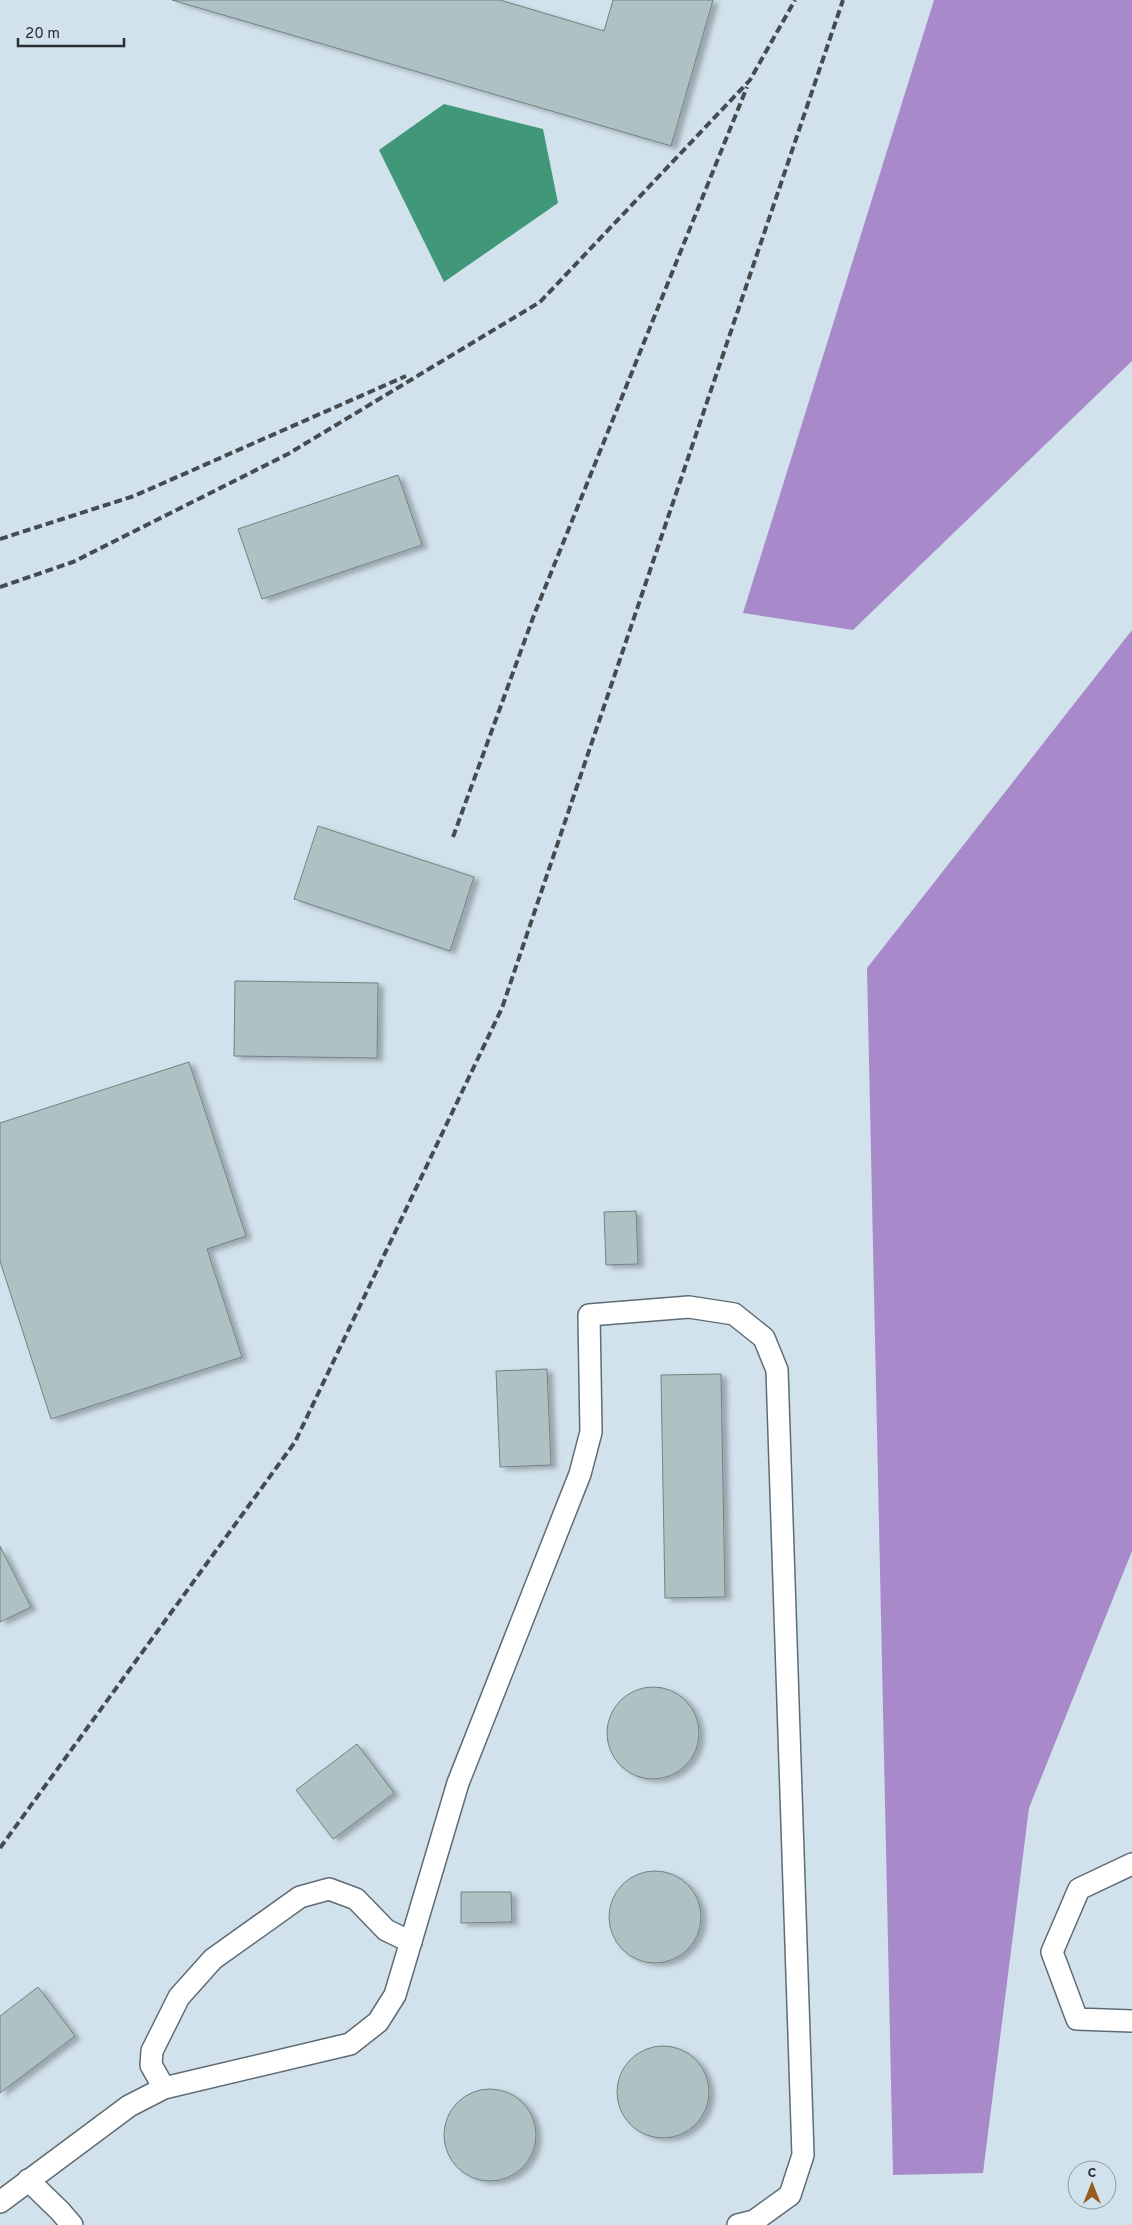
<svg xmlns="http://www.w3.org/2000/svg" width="1132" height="2225" viewBox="0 0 1132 2225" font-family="Overpass,sans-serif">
  <defs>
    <filter id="shadow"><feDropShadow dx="5.5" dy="3" stdDeviation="2.5" flood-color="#0004"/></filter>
  </defs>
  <rect width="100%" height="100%" fill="#d2e2ec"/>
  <g fill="#a88acb">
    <path d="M 934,0 L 1132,0 L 1132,361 L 853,630 L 743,613 Z"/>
    <path d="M 1132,630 L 1132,1551 L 1029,1808 L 983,2173 L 893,2175 L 867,968 Z"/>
  </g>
  <path fill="#419878" d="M 444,104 L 543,129 L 558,203 L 444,282 L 379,150 Z"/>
  <g fill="#aec1c3" stroke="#718384" filter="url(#shadow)">
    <path d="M 172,0 L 500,0 L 604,31 L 613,0 L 713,0 L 671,146 Z"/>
    <path d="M 398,475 L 422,545 L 262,599 L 238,529 Z"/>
    <path d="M 318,826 L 474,877 L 450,951 L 294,899 Z"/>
    <path d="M 235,981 L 378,983 L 377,1058 L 234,1056 Z"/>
    <path d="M 189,1062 L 246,1236 L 207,1249 L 242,1357 L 51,1419 L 0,1261 L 0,1123 Z"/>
    <path d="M 636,1211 L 638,1264 L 606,1265 L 604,1212 Z"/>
    <path d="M 547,1369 L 551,1465 L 500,1467 L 496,1371 Z"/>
    <path d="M 721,1374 L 725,1597 L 665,1598 L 661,1375 Z"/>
    <path d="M 0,1546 L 31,1607 L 0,1622 Z"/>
    <circle cx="653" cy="1733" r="46"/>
    <path d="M 357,1744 L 394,1793 L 333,1839 L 296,1790 Z"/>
    <circle cx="655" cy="1917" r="46"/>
    <path d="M 461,1892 L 511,1892 L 512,1922 L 461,1923 Z"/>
    <path d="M 38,1987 L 75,2036 L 0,2093 L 0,2016 Z"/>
    <circle cx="663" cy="2092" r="46"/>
    <circle cx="490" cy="2135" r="46"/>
  </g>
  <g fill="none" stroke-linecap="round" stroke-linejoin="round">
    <g stroke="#5f6c75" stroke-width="24">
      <g id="lane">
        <path d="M 1132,1864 L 1079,1889 L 1052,1952 L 1077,2019 L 1132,2021"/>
        <path d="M 164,2088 L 151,2065 L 152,2051 L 179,1997 L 213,1959 L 300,1897 L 329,1889 L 356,1899 L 386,1930 L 411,1942"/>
        <path d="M 28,2180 L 60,2211 L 72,2225"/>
        <path d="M 0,2202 L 129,2106 L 164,2088 L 350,2044 L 378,2022 L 395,1995 L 458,1783 L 580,1474 L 591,1432 L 589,1315 L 689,1307 L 734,1314 L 764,1338 L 777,1370 L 803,2155 L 790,2195 L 754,2221 L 738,2225"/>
      </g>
    </g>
    <use href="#lane" stroke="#fff" stroke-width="21"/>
    <g stroke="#444c50" stroke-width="4" stroke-dasharray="8 4" stroke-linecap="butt">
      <path d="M 0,539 L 134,496 L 406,376"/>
      <path d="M 0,587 L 73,562 L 288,454 L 540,302 L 750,80 L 795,0"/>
      <path d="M 453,837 L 534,615 L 747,87"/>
      <path d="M 0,1848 L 295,1442 L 502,1008 L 843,0"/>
    </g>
  </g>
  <g transform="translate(1092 2185)"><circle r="24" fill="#d2e2ec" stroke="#8e9aa1"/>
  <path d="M0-4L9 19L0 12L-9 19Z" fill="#985c1d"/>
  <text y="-8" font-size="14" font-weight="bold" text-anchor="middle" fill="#282e31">С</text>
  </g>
  <path d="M18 38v8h106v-8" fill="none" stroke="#282e31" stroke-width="2.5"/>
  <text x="25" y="38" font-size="15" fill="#282e31" stroke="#d2e2ec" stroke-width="4" paint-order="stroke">20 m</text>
</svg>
